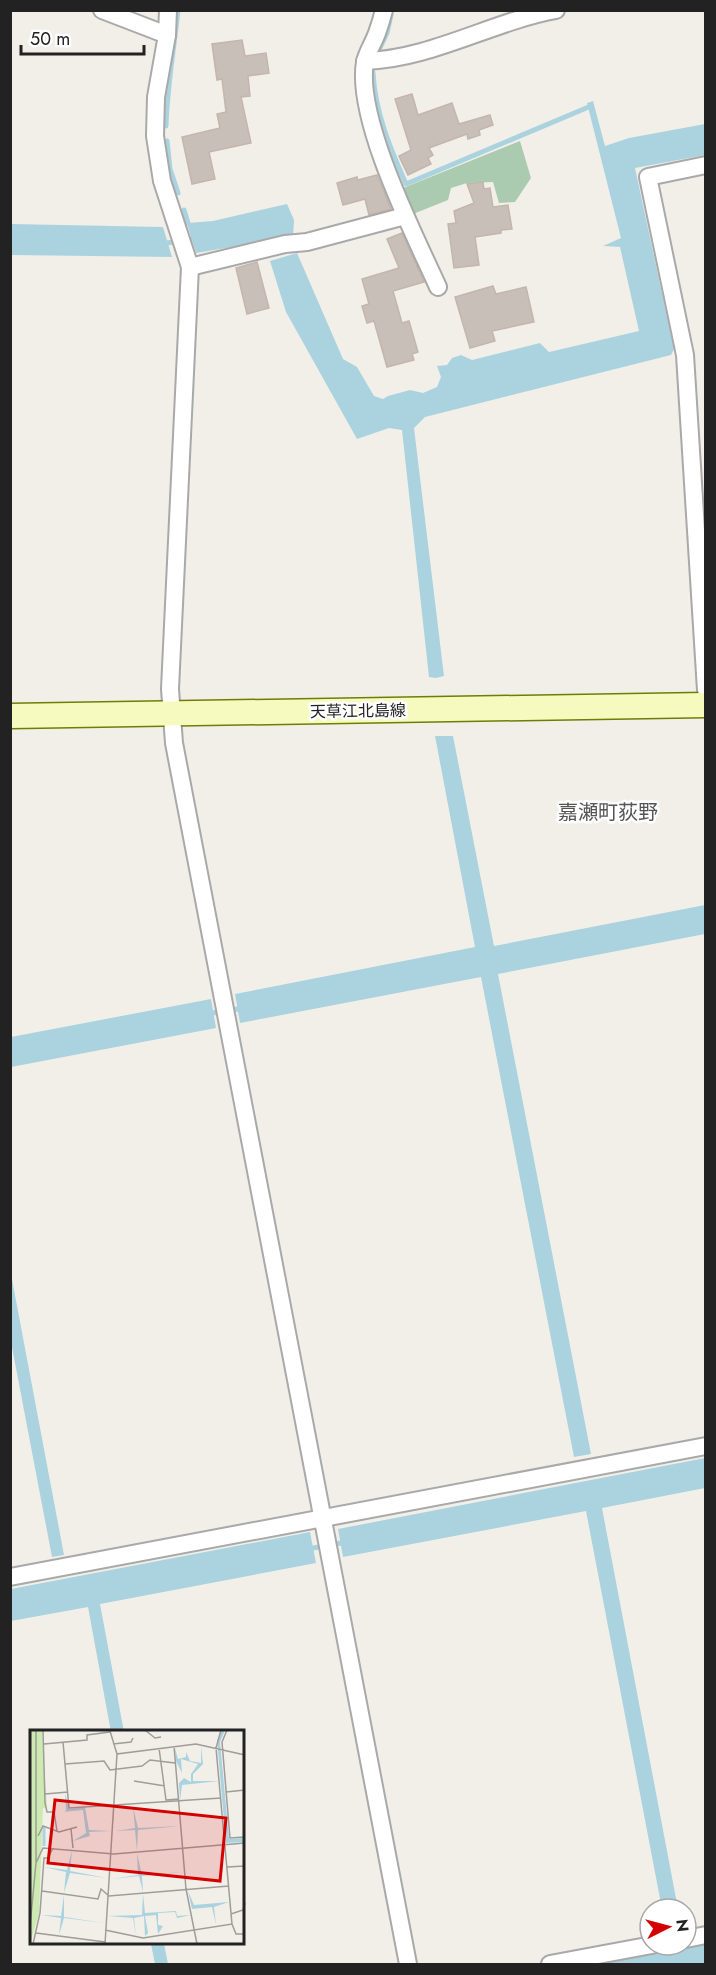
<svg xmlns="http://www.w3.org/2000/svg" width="716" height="1975" viewBox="0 0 716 1975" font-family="Jost,'Noto Sans JP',sans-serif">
  <rect width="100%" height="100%" fill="#f2efe9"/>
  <path fill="#aacbaf" d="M 520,141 L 531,178 L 515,202 L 499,203 L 493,182 L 467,183 L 451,188 L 448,200 L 413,214 L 403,188 Z"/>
  <g fill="#aad3df">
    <path d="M 593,101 L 605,146 L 629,138 L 705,124 L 705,155 L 635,168 L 674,349 L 671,355 L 425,417 L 414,428 L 444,676 L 436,678 L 429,677 L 402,430 L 389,428 L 357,439 L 286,312 L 270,261 L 297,253 L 343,359 L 357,367 L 374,396 L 383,399 L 388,396 L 410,390 L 423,393 L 437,387 L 441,377 L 437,366 L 447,365 L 452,358 L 461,355 L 472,360 L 540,343 L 549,352 L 639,331 L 620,247 L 603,246 L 621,238 L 587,103 Z"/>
    <path d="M 287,204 L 294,220 L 293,237 L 196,253 L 187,224 L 188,223 L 213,221 Z"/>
    <path d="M 11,224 L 163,227 L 172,257 L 11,255 Z"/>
    <path d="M 435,736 L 453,736 L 494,946 L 705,905 L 705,934 L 498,974 L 591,1454 L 574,1457 L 481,977 L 240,1023 L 235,994 L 475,947 Z"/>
    <path d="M 211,999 L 216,1028 L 11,1067 L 11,1037 Z"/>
    <path d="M 11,1274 L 64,1555 L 52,1557 L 11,1342 Z"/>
    <path d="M 705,1458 L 705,1488 L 602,1508 L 678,1909 L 662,1909 L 586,1511 L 343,1557 L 338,1529 Z"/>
    <path d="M 310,1532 L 316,1563 L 100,1604 L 124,1732 L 111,1732 L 88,1607 L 11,1621 L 11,1589 Z"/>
    <path d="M 151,1944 L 164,1944 L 168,1964 L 155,1964 Z"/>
    <path d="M 705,1944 L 705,1964 L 599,1964 Z"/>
  </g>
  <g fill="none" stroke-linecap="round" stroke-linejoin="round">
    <g stroke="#aad3df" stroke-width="5">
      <path d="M 378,52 L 387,33 L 391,15"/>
      <path d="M 373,72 C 375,112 390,148 406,184 L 591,106 L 592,110"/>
      <path d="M 166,126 C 167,88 174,49 178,10"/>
      <path d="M 167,141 L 170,169 L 178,193"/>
      <path d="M 184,210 L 188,223"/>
      <path d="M 161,244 L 192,239"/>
      <path d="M 213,1013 L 238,1009"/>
      <path d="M 313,1548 L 341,1543"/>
    </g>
  </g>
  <g fill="#c7bfb8" stroke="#c4b6ab" stroke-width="1.5">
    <path d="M 242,40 L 245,56 L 266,53 L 269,73 L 248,76 L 250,96 L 241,97 L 251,143 L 209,152 L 215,179 L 192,184 L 182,137 L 220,128 L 217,114 L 226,112 L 222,79 L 217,80 L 212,44 Z"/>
    <path d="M 412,94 L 418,115 L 452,103 L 459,124 L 490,115 L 493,125 L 479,130 L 480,135 L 468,139 L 467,134 L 429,148 L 433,155 L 428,158 L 431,164 L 408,175 L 399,156 L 411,150 L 395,99 Z"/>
    <path d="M 377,175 L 391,209 L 369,215 L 365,199 L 343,205 L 337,183 L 357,177 L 358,180 Z"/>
    <path d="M 483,182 L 484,189 L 490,188 L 493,207 L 508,205 L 512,229 L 501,230 L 501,233 L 475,237 L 479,265 L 454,268 L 448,224 L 456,223 L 454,211 L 474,203 L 467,184 Z"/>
    <path d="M 402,233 L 424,282 L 393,291 L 402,323 L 409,321 L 418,352 L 412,354 L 414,360 L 387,367 L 374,321 L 367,323 L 362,306 L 369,304 L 362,279 L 399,268 L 387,239 Z"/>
    <path d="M 257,262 L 269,308 L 247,314 L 236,268 Z"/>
    <path d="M 493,286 L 496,294 L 526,287 L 534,322 L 492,331 L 495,341 L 470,348 L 455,297 Z"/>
  </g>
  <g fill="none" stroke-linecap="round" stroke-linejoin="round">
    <g stroke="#a9a9a9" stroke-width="20">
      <g id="street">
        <path d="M 102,10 L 167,35"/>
        <path d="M 168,10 L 167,35 L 156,97 L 155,136 L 162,181 L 190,267 L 170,689 L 174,743 L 408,1964"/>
        <path d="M 384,10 C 382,18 380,25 377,33 C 374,42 367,52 365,62 C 355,118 414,234 438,287"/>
        <path d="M 365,61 C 431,59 491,22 556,10"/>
        <path d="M 706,165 L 648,177 L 685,355 L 706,690"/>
        <path d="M 190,267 L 285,244 L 307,242 L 405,216"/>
        <path d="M 10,1577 L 706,1446"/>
        <path d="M 686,1939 L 706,1935"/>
        <path d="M 550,1964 L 652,1945"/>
      </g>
    </g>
    <g stroke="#707d05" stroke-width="27">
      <path id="secondary" d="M 10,716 L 706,705"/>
    </g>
    <use href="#street" stroke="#fff" stroke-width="16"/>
    <use href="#secondary" stroke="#f7fabf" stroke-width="24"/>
  </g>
  <g text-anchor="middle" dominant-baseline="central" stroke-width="5" stroke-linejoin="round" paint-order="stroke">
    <g font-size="16" fill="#222" stroke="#fff">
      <text transform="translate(358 711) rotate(-1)">天草江北島線</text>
    </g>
    <g font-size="20" fill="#555" stroke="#fff">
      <text x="608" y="812">嘉瀬町荻野</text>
    </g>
  </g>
  <g transform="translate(30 1730)">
    <rect width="214" height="214" fill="#f2efe9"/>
    <path d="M 0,0 L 12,0 L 17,78 L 13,78 L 9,183 L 0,214 Z" fill="#cdebb0"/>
    <path d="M 192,0 L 195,0 L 190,12 L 199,109 L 214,108 L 214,112 L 196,113 L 187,10 ZM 171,16 L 173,34 L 163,44 L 163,51 L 189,51 L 152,55 L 150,71 L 149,53 L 154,48 L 161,52 L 161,44 L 168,34 L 151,29 L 152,43 L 146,31 L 145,18 L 148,29 L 156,27 L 156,22 L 160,31 L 171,33 ZM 35,63 L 39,79 L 55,77 L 59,100 L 81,101 L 59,102 L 60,106 L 43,111 L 56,103 L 53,80 L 32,82 L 36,81 ZM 103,77 L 108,98 L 150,96 L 108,100 L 107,121 L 105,100 L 86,101 L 105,98 ZM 42,120 L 40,141 L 77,148 L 40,143 L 34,163 L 36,142 L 14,137 L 37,140 ZM 107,123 L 112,145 L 154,142 L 112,146 L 113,162 L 109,146 L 82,149 L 108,145 ZM 158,161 L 164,175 L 199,172 L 184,177 L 186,195 L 182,177 L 162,179 ZM 113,164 L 115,183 L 146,181 L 147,186 L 161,185 L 147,188 L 145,182 L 128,183 L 128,195 L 133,196 L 128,204 L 126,185 L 115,186 L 118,203 L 115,206 L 114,186 L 104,188 L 106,206 L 103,188 L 78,186 L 112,185 ZM 34,165 L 34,187 L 74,193 L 34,188 L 29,205 L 31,188 L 11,185 L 31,186 Z" fill="#aad3df"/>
    <path fill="none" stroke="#aad3df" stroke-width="3" d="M 14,116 L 14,97"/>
    <path fill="none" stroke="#9f9d99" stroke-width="1.5" d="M 13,0 L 15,73 L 17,82 L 24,82 L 27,101M 115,0 L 125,8 L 131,7M 191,0 L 186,18 L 202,194M 197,0 L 192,12 L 200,108 L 215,107M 80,1 L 87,24M 33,12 L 39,78 L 191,68M 14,14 L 57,10 L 57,5 L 80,2M 83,14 L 101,12 L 103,8M 144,16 L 156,159 L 167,214M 129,18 L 136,70 L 149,69M 35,34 L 74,31 L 80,40 L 112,36 L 120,30 L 145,33M 104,51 L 135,56M 196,62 L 215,60M 15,64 L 38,62M 41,99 L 43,118M 8,106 L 13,96 L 29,102 L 47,97M 6,133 L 13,118 L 84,124 L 215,113M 197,137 L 215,136M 12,161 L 68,169 L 71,159 L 79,166 L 199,156M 0,162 L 0,0M 201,184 L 213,180 L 215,173M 0,196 L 6,133 L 6,0M 75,200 L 113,208 L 202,194 L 206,204 L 215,204M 6,203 L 75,212M 3,214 L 10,183 L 14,128 L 18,128 L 23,118M 75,214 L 87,24 L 166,14 L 215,25"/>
    <path fill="#d40000" fill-opacity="0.15" stroke="#d40000" stroke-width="3" d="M 25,70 L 196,88 L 190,151 L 18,133 Z"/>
    <rect width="214" height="214" fill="none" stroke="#222" stroke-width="3"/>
  </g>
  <rect width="716" height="1975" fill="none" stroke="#222222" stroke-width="24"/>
  <g transform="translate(668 1927) rotate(84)"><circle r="28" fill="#ffffff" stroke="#a7a7a7" stroke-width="1.5"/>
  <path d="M0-4.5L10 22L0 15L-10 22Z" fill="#d40000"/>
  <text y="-9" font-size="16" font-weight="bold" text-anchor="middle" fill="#222222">N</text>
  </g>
  <path d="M21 45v9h123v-9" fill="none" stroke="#222222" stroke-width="3"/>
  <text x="30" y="45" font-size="18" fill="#222222" stroke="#ffffff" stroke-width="4.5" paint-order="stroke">50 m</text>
</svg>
